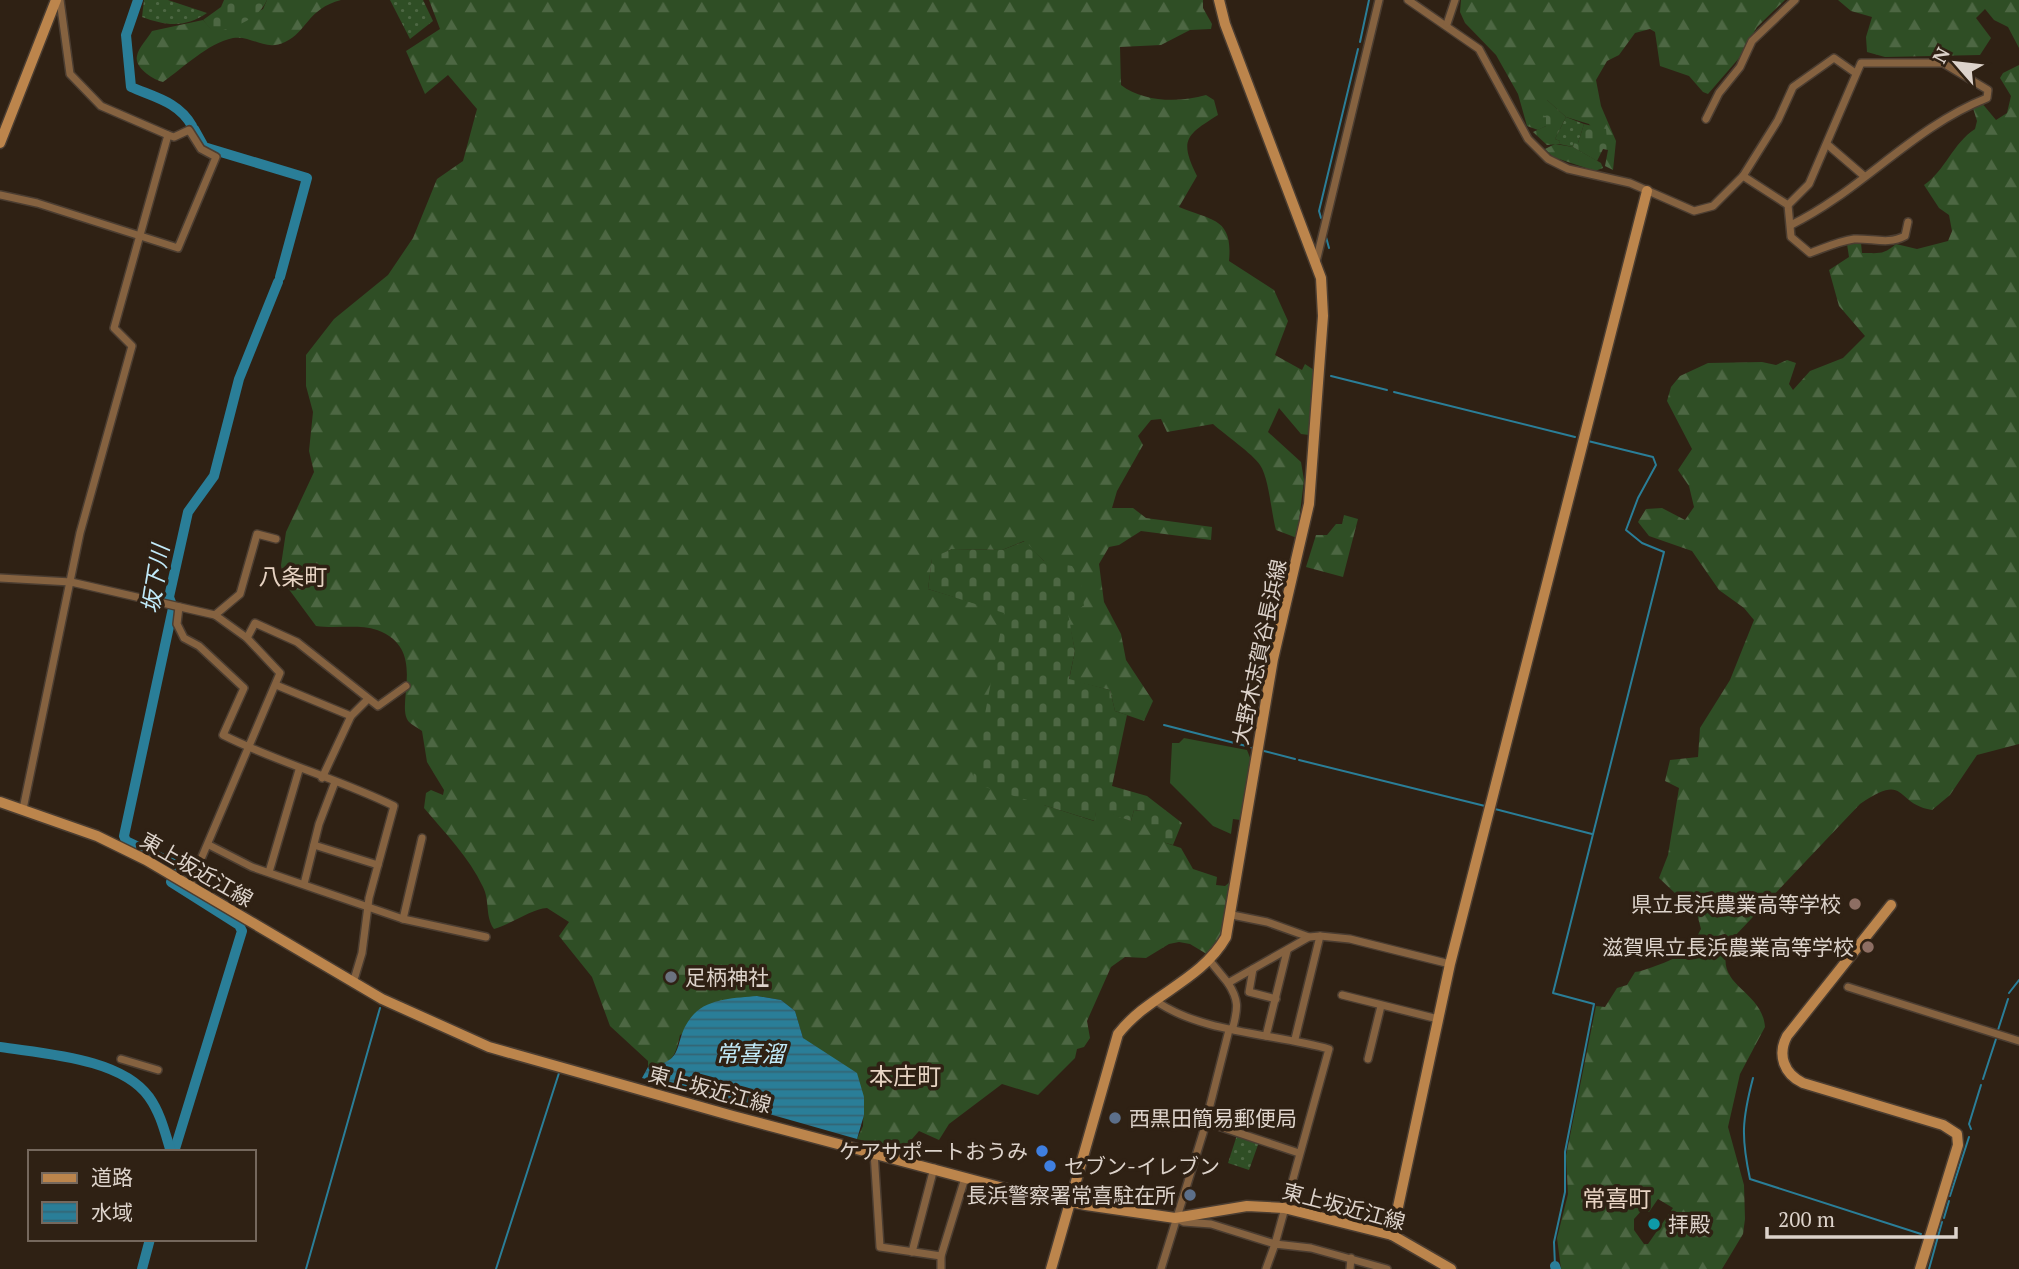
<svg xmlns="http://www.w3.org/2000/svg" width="2019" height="1269" viewBox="0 0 2019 1269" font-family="'PT Serif','Noto Sans JP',serif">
  <defs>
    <pattern id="grass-dots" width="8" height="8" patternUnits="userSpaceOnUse" patternTransform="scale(1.75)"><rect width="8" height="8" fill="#2f4e25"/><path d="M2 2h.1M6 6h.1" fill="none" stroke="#4d6743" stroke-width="1.8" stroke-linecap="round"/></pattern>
    <pattern id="forest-firs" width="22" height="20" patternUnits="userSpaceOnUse" patternTransform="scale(1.75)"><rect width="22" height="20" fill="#2f4e25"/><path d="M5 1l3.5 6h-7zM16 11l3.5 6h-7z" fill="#4d6743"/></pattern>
    <pattern id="cemetery-stones" width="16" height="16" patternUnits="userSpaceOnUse" patternTransform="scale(1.75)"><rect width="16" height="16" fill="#2f4e25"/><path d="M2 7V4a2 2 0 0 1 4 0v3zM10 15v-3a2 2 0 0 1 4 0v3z" fill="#4d6743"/></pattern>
    <pattern id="water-rules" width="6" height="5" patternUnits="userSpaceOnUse" patternTransform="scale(1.75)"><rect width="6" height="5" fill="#2a7e98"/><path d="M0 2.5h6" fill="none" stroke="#346574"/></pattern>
  </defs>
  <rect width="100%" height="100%" fill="#2f2114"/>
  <g fill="url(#grass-dots)">
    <path d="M 144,0 L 168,0 L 207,13 C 185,28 166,26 142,17 Z"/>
    <path d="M 390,0 L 423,0 L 433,21 L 410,39 Z"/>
    <path d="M 1566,117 L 1584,124 L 1578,143 L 1574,143 L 1573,147 L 1559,144 L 1560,141 L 1555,139 Z"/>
    <path d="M 1237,1135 L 1259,1142 L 1249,1170 L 1228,1163 Z"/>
  </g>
  <g fill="url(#forest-firs)" fill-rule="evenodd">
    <path d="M 267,0 L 341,0 C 307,9 307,32 285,42 C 265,52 252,35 233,38 C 208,43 183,68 163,82 C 154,80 134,68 137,56 C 138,48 148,38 152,31 L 203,20 L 213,31 L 263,9 Z"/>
    <path d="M 429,0 L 1203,0 L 1203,8 L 1212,24 L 1211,29 L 1190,30 L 1161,45 L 1120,47 L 1121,85 C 1143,102 1179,103 1206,95 L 1214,100 L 1218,115 C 1186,135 1179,140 1197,176 L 1179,207 C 1213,221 1233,218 1229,261 L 1274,290 L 1288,321 L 1275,355 L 1302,370 L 1305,364 L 1314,370 L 1309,435 L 1301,434 L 1279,408 L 1268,432 L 1301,462 L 1304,480 L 1297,538 L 1276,530 C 1271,512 1269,478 1260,465 C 1253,454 1224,434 1213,424 L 1167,432 L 1161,419 L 1151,420 L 1138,436 L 1143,445 L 1117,491 L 1112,508 L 1133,508 L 1146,518 L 1212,527 L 1211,540 L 1141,531 L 1119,545 L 1109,547 L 1099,564 L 1104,602 L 1121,634 L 1126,660 L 1153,701 L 1144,721 L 1115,711 L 1110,690 L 1069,680 L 1075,651 L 1067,612 L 1044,561 L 1024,541 L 1002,550 L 952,549 L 932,559 L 928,589 L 1004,612 L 1044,805 L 1094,821 L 1096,812 L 1108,812 L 1131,821 L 1134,810 L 1142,811 L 1166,843 L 1181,848 L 1193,869 L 1217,877 L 1216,885 L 1225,886 L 1231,881 L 1223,930 L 1210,956 L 1190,944 L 1179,942 L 1169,944 L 1146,958 L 1125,957 L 1111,967 L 1087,1021 L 1090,1038 L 1084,1047 L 1077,1049 L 1075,1058 L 1038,1095 L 1002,1084 L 949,1124 L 939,1140 L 919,1131 L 912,1139 L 908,1152 L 857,1139 L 863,1126 L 864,1097 L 803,1038 L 795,1011 L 781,1000 L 757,996 L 680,1035 C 675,1058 672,1064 648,1067 L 648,1061 L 610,1026 L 592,977 L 559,936 L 569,922 L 547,908 C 532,909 511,924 494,929 C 485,917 490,901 483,887 C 469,857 445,833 424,808 L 426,793 L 431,790 L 443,795 L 444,790 L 427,762 L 422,731 C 418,728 412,725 409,722 C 394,705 429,649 377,630 C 359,624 335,629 316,626 L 285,584 L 281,565 L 286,532 L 314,472 L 309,451 L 313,412 L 306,386 L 306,355 L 334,319 L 388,275 L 413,238 L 437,179 L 463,161 L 477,109 L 448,75 L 425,94 L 406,51 L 440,29 Z"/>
    <path d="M 1461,0 L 1785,0 L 1757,27 L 1740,57 L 1708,94 L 1703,92 L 1689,76 L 1660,66 L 1655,32 L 1650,29 L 1635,33 L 1619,55 L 1607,61 L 1596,80 L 1601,106 L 1616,141 L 1613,170 L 1605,166 L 1608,150 L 1589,124 L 1566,117 L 1547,100 L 1546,126 L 1538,130 L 1527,126 L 1518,94 L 1496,55 L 1465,23 L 1460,12 Z"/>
    <path d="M 1838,0 L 2019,0 L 2019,48 L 2008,27 L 1994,20 L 1985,9 L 1976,18 L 1991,38 L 1980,55 L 1885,57 L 1867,52 L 1866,37 L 1872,17 L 1851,11 Z"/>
    <path d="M 2019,65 L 2019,744 L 1977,755 L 1950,795 L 1932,810 C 1894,804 1908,771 1860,804 L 1732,939 C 1707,986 1762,987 1765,1027 L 1740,1074 L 1728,1127 L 1744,1185 L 1745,1219 L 1743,1234 L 1722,1269 L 1561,1269 L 1557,1238 L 1568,1194 L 1566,1156 L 1596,1006 L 1605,1007 L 1617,988 L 1627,985 L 1635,972 C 1642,972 1678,958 1686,952 C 1692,948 1697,936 1701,929 L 1697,914 L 1659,878 L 1668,855 L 1679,788 L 1665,781 L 1670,760 L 1698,757 L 1700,728 L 1730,680 L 1754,620 L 1744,608 L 1719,590 L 1692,551 L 1649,536 L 1638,522 L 1646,509 L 1662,508 L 1685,520 L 1694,507 L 1689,486 L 1678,470 L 1692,449 L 1667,401 L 1671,387 L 1680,376 L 1708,363 L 1762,362 L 1776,365 L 1787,360 L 1796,363 L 1789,384 L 1793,390 L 1810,371 L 1843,358 L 1865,336 L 1839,306 L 1829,270 L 1849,257 L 1847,244 L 1861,243 L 1862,253 C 1880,253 1883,255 1896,244 L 1917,249 L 1948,241 L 1952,231 L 1949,215 L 1939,208 L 1924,185 C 1945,171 1953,143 1975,129 L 1977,121 L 1973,108 L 1981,102 L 1996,120 L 2007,113 L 2011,96 L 2000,78 L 2003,73 ZM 1658,1199 L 1673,1208 L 1648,1244 L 1644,1244 L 1634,1230 L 1634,1219 L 1642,1210 L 1649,1212 Z"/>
    <path d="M 1555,144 L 1573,147 L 1601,163 L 1603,168 L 1595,171 L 1553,157 L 1545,149 Z"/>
    <path d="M 1344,515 L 1358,519 L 1343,577 L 1306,567 L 1316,535 L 1327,535 L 1336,524 L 1342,524 Z"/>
  </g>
  <g fill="url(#cemetery-stones)">
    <path d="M 224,0 L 267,0 C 259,19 233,29 213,32 L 203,20 L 221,7 Z"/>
    <path d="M 1547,100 L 1566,117 L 1555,139 L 1560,141 L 1559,144 L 1547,145 L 1533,132 L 1546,126 L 1546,117 L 1538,111 L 1540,105 Z"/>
    <path d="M 1584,124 L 1606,129 L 1608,150 L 1603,149 L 1597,161 L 1573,147 L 1574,143 L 1578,143 Z"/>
    <path d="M 1025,541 L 1044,561 L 1072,566 L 1080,578 L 1084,606 L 1068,613 L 1075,651 L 1069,679 L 1110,690 L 1115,711 L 1127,715 L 1112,786 L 1147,796 L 1182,823 L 1173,845 L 1166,843 L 1141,820 L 1142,811 L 1134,810 L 1131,821 L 1108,813 L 1096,812 L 1095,821 L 972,783 L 1004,613 L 928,589 L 932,558 L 952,549 L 1002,550 Z"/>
  </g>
  <path fill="#2f4e25" d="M 1184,738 L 1247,750 L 1251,760 L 1240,820 L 1233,819 L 1231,834 L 1213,826 L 1170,783 L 1172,743 L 1179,743 Z"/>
  <path fill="url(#water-rules)" d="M 757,996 L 781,1000 L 795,1011 L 803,1038 L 857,1073 L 864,1097 L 864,1115 L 857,1139 L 642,1078 L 648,1067 C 690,1061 670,1040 694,1014 C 709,998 737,998 757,996 Z"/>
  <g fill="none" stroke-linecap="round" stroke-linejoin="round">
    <g stroke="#2a7e98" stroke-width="2">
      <path d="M 1360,42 L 1369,0"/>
      <path d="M 1321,218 L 1319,211 L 1358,49"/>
      <path d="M 1326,237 L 1329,248"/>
      <path d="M 1331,376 L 1387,390"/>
      <path d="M 1394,392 L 1575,437"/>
      <path d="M 1164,725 L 1254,748"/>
      <path d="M 1264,751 L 1295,759"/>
      <path d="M 1299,760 L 1485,806"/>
      <path d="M 1495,809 L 1592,834"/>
      <path d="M 2009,993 L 2019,980"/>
      <path d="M 1998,1030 L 2008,999"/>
      <path d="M 1753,1078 C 1742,1120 1741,1137 1750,1179 L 1921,1234"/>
      <path d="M 1983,1079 L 1996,1039"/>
      <path d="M 1971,1129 L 1969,1124 L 1981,1085"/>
      <path d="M 1950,1196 L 1969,1137"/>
      <path d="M 1944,1218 L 1949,1201"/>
      <path d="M 1555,1266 L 1554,1242 L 1565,1192 L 1565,1152 L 1594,1004 L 1553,993 L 1664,552 L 1642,543 L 1626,530 L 1638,498 L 1656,465 L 1653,457 L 1588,441"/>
      <path d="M 306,1269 L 380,1008"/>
      <path d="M 496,1269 L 559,1073"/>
      <path d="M 1929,1269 L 1942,1222"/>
    </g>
    <g stroke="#2a7e98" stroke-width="10">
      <path d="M 138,0 L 126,35 L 131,87 C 154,97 179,102 192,126"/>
      <path d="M 194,129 L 204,147 L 307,178 L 280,277"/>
      <path d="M 175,869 L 176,865 L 126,841 L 124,836 L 173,608 L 169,597 L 188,512 L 214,476 L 239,379 L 278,282"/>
      <path d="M 171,882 L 239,925 L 242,931 L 174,1152"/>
      <path d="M 0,1047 C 45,1054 121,1058 149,1097 C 161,1114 165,1133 171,1152"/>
      <path d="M 1555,1266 L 1556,1269"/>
      <path d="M 142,1269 L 150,1239"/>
    </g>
    <g stroke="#4b3d31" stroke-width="10">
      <g id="street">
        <path d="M 1408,0 L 1479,49 L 1528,139 L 1548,159 L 1568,169 L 1630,183 L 1694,211 L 1713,206 L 1743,176 L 1778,120 L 1793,87 L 1834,58 L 1854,72"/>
        <path d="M 1447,24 L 1455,0"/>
        <path d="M 1706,119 L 1719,93 L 1740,67 L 1752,41 L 1795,0"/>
        <path d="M 1828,145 L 1864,176"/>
        <path d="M 1743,176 L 1788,205 L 1791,237 L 1810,253 C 1824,248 1839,241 1854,239 C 1872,238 1888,245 1905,236 L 1908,222"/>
        <path d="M 0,195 L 37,203 L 178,248 L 216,157 L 201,149 L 189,130 L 174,137 L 168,135"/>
        <path d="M 1788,205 L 1809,184 L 1861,63 L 1943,63 L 1988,90 L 1987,98 C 1913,127 1861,191 1791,225"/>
        <path d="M 1316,262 L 1379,0"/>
        <path d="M 0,578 L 71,582 L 215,615 L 247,638 L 280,673 L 190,885"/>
        <path d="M 179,607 L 177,624 L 184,638 L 199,646 L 244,688 L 223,735 C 279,763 339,779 394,806 L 369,898 L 362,953 L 353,983"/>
        <path d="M 215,615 L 240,594 L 257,534 L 276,539"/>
        <path d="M 247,638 L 255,623 L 297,642 L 378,706 L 406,686"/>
        <path d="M 276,685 L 351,716"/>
        <path d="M 322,778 L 351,716 L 367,700"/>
        <path d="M 23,809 L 80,533 L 132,346 L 114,328 L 168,135 L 101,106 L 70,74 L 60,0"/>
        <path d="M 209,845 L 252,867 L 403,919 L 486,937"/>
        <path d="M 314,845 L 378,865"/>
        <path d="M 269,872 L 299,770"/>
        <path d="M 304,884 L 319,824 L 335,782"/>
        <path d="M 1232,915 L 1267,922 L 1309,937"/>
        <path d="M 403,919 L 422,838"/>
        <path d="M 1210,961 L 1228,983 L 1309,937 L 1320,936 L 1350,939 L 1450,964"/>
        <path d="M 1253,969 L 1249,992 L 1276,999"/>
        <path d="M 1848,987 L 2019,1041"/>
        <path d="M 1342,995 L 1438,1019"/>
        <path d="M 1156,1001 C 1201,1033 1277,1034 1329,1049 L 1275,1244 L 1211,1224 L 1184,1222 L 1176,1218"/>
        <path d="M 1266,1036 L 1287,951"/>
        <path d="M 1295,1039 L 1320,936"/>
        <path d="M 121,1059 L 158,1070"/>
        <path d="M 1368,1059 L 1381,1006"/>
        <path d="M 1205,1125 L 1215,1125 L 1299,1153"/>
        <path d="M 874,1152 L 880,1247 L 941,1256"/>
        <path d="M 912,1252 L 934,1168"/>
        <path d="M 941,1269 L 941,1256 L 965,1178"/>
        <path d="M 1161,1269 L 1203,1133 L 1229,1030 L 1233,1027 C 1238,1008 1239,1000 1228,983"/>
        <path d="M 1266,1269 L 1275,1244 L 1311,1248 L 1387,1269"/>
        <path d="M 1350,1269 L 1351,1258"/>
      </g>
    </g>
    <g stroke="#4b3d31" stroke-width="13">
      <g id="secondary">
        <path d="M 0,143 L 56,0"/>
        <path d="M 0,802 L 97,836 L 146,860 L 382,999 L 489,1047 L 733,1116 L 1007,1189 L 1086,1205 L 1175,1218 L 1247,1206 L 1284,1208 L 1392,1235 L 1451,1269"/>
        <path d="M 1891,905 L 1787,1036 C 1777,1055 1784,1074 1803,1083 L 1943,1125 L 1957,1134 L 1958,1145 L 1920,1269"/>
        <path d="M 1392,1235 L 1450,964 L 1647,191"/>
        <path d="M 1051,1269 L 1118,1034 C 1148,995 1201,981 1226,937 L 1273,659 L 1309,504 L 1323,316 L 1321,278 L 1225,24 L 1219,0"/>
      </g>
    </g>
    <use href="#street" stroke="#856240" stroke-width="7"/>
    <use href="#secondary" stroke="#bc854c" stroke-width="10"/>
  </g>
  <g fill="#8d6e63" stroke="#2f2114" stroke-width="2.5">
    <circle cx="1855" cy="904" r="7"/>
    <circle cx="1868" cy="947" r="7"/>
  </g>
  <circle fill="#6b7280" stroke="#2f2114" stroke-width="2.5" cx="671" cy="977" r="7"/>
  <g fill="#5c6f8a" stroke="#2f2114" stroke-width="2.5">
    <circle cx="1115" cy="1118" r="7"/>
    <circle cx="1190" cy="1195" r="7"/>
  </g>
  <g fill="#3f7fe0" stroke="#2f2114" stroke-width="2.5">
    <circle cx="1042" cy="1151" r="7"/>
    <circle cx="1050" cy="1166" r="7"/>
  </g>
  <circle fill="#0f9aa8" stroke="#2f2114" stroke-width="2.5" cx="1654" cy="1224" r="7"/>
  <g text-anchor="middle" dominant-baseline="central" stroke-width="7" stroke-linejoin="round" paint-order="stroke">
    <g font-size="21" fill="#ddd3cb" stroke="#2f2114">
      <text transform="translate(1259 652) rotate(-78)">大野木志賀谷長浜線</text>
      <text transform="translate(197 869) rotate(30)">東上坂近江線</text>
      <text transform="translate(710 1089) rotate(15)">東上坂近江線</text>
      <text transform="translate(1344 1206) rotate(15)">東上坂近江線</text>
    </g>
    <g font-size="21" fill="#ddd3cb" stroke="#2f2114" text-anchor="end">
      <text x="1841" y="904">県立長浜農業高等学校</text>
      <text x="1854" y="947">滋賀県立長浜農業高等学校</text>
      <text x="685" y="977" text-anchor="start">足柄神社</text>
      <text x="1129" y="1118" text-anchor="start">西黒田簡易郵便局</text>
      <text x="1028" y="1151">ケアサポートおうみ</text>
      <text x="1064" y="1166" text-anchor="start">セブン-イレブン</text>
      <text x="1176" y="1195">長浜警察署常喜駐在所</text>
      <text x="1668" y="1224" text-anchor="start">拝殿</text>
    </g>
    <g font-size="23" fill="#e7d3c3" stroke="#2f2114">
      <text x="293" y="576">八条町</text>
      <text x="1617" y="1198">常喜町</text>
    </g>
    <g font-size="23" font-style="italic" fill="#c2ebfa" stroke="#2f2114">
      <text transform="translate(155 579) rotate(-81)">坂下川</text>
      <text x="750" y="1053">常喜溜</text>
    </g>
    <g font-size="24" fill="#e7d3c3" stroke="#2f2114">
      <text x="905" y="1076">本庄町</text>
    </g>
  </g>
  <rect x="28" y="1150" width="228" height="91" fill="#2f2114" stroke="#75685d" stroke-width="2"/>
  <rect x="42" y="1173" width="35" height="10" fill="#bc854c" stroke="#75685d" stroke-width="2"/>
  <text x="91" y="1185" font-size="21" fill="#ddd3cb">道路</text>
  <rect x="42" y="1202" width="35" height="21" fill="url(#water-rules)" stroke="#75685d" stroke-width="2"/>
  <text x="91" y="1220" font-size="21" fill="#ddd3cb">水域</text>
  <g transform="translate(1956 63) rotate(298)" stroke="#2f2114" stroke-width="5" paint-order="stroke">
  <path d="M0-5L12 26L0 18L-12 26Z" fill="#ddd3cb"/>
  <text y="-10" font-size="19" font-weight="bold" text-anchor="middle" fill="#ddd3cb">N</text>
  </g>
  <path d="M1767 1227v10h189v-10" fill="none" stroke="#ddd3cb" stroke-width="3.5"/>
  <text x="1778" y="1227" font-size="21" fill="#ddd3cb" stroke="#2f2114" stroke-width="5" paint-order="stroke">200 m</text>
</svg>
